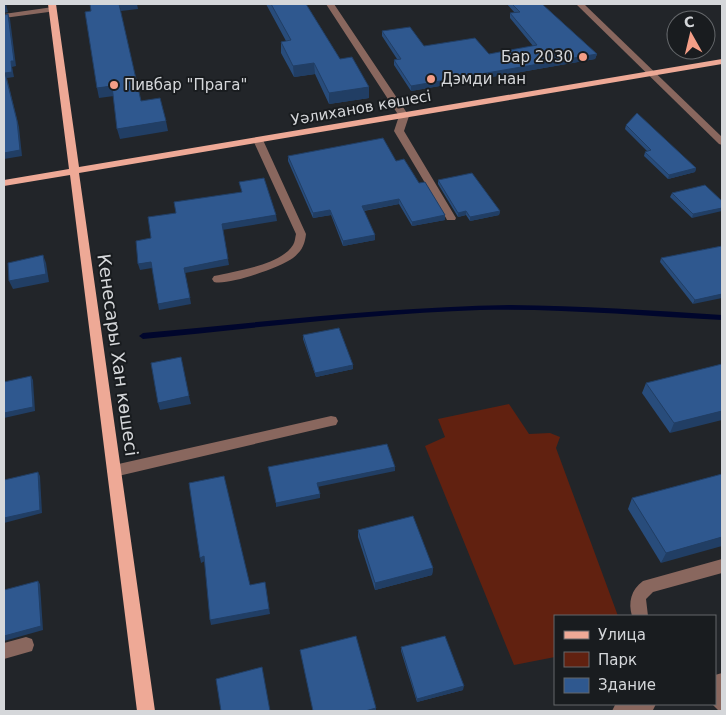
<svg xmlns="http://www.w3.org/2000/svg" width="726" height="715" viewBox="0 0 726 715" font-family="'DejaVu Sans',sans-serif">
  <rect width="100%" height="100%" fill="#222529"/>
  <path fill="#612110" d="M 509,404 L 529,434 L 550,433 L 560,437 L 556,448 L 618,616 L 555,616 L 555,657 L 514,665 L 425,446 L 445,437 L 438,419 Z"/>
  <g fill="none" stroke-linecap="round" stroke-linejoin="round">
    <path fill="#00062c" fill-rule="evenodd" d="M 510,305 C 581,306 651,310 722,315 L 722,320 C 641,316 561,308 480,310 C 367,314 255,328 143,339 L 139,336 L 143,333 C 265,322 387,307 510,305 Z"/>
    <g fill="#89675e" fill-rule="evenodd">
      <path d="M 326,4 L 334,4 L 409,116 L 404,131 L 456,218 L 455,220 L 447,220 L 446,218 L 394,131 L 399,116 Z"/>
      <path d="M 576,4 L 584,4 L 722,137 L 722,145 L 719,144 Z"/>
      <path d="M 53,7 L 56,7 L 56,11 L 4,18 L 4,14 Z"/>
      <path d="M 258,137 L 263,140 L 306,234 C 305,244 302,251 293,258 C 281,267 228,286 214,282 L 212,279 L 214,276 C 235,271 281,265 293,245 C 295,242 295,238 296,234 L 253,140 Z"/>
      <path d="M 331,416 L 336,417 L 338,421 L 336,425 L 331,426 L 114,477 L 109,475 L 107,471 L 109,467 L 114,465 Z"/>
      <path d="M 722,559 L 722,573 L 653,592 L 646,599 L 648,616 L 632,616 C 628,602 631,590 643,581 Z"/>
      <path d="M 26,637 L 32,639 L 34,645 L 32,651 L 4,659 L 4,643 Z"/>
      <path d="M 722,673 L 722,711 L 719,711 L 712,704 L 715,704 L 715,675 Z"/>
      <path d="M 618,704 L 656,704 L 653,710 L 650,711 L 612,711 L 615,705 Z"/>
    </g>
    <path fill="#eea996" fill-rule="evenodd" d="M 48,4 L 56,4 L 79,167 L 722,59 L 722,64 L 79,173 L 155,711 L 137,711 L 70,175 L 4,186 L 4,180 L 69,169 Z"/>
  </g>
  <g fill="#284c7b">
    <path d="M 266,4 L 306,4 L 340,59 L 369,98 L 329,104 L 315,74 L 294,77 L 281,53 L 281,42 L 286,41 Z"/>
    <path d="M 507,4 L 542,4 L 597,54 L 595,59 L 411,91 L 394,65 L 394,60 L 397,59 L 382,36 L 382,31 L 424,46 L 489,54 L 533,46 L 510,18 L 510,13 L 515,13 Z"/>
    <path d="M 626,125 L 696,168 L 695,172 L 668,179 L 644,156 L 645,152 L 647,151 L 625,129 Z"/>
    <path d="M 288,156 L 396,161 L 419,183 L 445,215 L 445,220 L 412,226 L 399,204 L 364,211 L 375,240 L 343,246 L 331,215 L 313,218 L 288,161 Z"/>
    <path d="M 438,180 L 500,211 L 499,215 L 470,221 L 466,215 L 458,217 L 438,184 Z"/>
    <path d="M 672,193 L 722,201 L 692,218 L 670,197 Z"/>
    <path d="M 722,246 L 693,304 L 660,262 L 661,258 Z"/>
    <path d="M 303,335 L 353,369 L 316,377 L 303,339 Z"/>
    <path d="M 722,364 L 670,433 L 642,393 L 646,383 Z"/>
    <path d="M 722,474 L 661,563 L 628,509 L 632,498 Z"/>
    <path d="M 358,530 L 433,568 L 432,575 L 375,590 L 358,537 Z"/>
    <path d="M 401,647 L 463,690 L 417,702 L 401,651 Z"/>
  </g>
  <g fill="#213e64">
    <path d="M 6,4 L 8,12 L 4,13 L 4,7 Z"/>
    <path d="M 119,4 L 137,4 L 138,9 L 121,11 Z"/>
    <path d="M 8,14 L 10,19 L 16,66 L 12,67 L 14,77 L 7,78 L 19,127 L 22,156 L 4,159 L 5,73 L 11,61 Z"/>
    <path d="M 597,54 L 595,59 L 411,91 L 411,86 Z"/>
    <path d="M 314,63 L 315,74 L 294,77 L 293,66 Z"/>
    <path d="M 112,86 L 114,96 L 99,98 L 97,88 Z"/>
    <path d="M 369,87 L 369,98 L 329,104 L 329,93 Z"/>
    <path d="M 166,121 L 168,131 L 120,139 L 117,129 Z"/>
    <path d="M 696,168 L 695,172 L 668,179 L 669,175 Z"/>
    <path d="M 399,199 L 399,204 L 362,211 L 362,206 Z"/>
    <path d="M 722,208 L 722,211 L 692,218 L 693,214 Z"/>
    <path d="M 330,210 L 331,215 L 313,218 L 313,213 Z"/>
    <path d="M 466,211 L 466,215 L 458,217 L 458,213 Z"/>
    <path d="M 500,211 L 499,215 L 470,221 L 470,217 Z"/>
    <path d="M 276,215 L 277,221 L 222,230 L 222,224 Z"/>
    <path d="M 445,215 L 445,220 L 412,226 L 412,222 Z"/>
    <path d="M 375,235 L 375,240 L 343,246 L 343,241 Z"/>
    <path d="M 43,255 L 46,263 L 49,282 L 13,289 L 9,281 Z"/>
    <path d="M 228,259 L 229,265 L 185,273 L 184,268 Z"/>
    <path d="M 151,262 L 152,268 L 140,270 L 138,264 Z"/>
    <path d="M 722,294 L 722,298 L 693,304 L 695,300 Z"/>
    <path d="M 190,298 L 191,304 L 159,310 L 158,304 Z"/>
    <path d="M 353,365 L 353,369 L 316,377 L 315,373 Z"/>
    <path d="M 31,376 L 33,380 L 35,411 L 4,418 L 4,413 Z"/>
    <path d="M 189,396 L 191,404 L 160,410 L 158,403 Z"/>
    <path d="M 722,411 L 722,420 L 670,433 L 674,423 Z"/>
    <path d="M 395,467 L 395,471 L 317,487 L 317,483 Z"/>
    <path d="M 38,472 L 40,476 L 42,513 L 4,523 L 4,518 Z"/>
    <path d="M 320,494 L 320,498 L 276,507 L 276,503 Z"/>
    <path d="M 722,537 L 722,546 L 661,563 L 666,553 Z"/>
    <path d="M 204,556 L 205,561 L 201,563 L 200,558 Z"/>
    <path d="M 433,568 L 432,575 L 375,590 L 375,583 Z"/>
    <path d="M 38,581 L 40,584 L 43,630 L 4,641 L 4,636 Z"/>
    <path d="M 265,582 L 270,614 L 211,625 L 210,620 Z"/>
    <path d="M 464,686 L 463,690 L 417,702 L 417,699 Z"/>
    <path d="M 376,708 L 376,711 L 365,711 Z"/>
  </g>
  <g fill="#2f588f" stroke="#213e64">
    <path d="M 90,4 L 119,4 L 141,101 L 160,98 L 166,121 L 117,129 L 112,86 L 97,88 L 85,12 L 91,11 Z"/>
    <path d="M 271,4 L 306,4 L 340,59 L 352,57 L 369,87 L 329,93 L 314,63 L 293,66 L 281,42 L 291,40 Z"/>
    <path d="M 512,4 L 542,4 L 597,54 L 411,86 L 394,60 L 401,59 L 382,31 L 410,27 L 424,46 L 475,38 L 489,54 L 537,45 L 510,13 L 520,12 Z"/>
    <path d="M 8,14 L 14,61 L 11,61 L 12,72 L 5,73 L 17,121 L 20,150 L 4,153 L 4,15 Z"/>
    <path d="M 637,113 L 696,168 L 669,175 L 645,152 L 651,150 L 626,125 Z"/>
    <path d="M 383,138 L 396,161 L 404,159 L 419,183 L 425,182 L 445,215 L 412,222 L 399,199 L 362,206 L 375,235 L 343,241 L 330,210 L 313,213 L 288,156 Z"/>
    <path d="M 472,173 L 500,211 L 470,217 L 466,211 L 458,213 L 438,180 Z"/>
    <path d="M 264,178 L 276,215 L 222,224 L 228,259 L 184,268 L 190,298 L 158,304 L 151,262 L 138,264 L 136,241 L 151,238 L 148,217 L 176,213 L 174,202 L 242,192 L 239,182 Z"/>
    <path d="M 705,185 L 722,201 L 722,208 L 693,214 L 672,193 Z"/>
    <path d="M 722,246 L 722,294 L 695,300 L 661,258 Z"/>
    <path d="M 43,255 L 46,274 L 9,281 L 8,263 Z"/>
    <path d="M 339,328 L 353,365 L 315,373 L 303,335 Z"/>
    <path d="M 181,357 L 189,396 L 158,403 L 151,363 Z"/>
    <path d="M 722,364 L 722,411 L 674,423 L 646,383 Z"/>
    <path d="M 31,376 L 33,407 L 4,413 L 4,382 Z"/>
    <path d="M 387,444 L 395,467 L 317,483 L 320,494 L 276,503 L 268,467 Z"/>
    <path d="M 38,472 L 40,510 L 4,518 L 4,480 Z"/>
    <path d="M 722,474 L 722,537 L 666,553 L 632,498 Z"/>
    <path d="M 224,476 L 250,585 L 265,582 L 269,609 L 210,620 L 204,556 L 200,558 L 189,483 Z"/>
    <path d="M 413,516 L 433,568 L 375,583 L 358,530 Z"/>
    <path d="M 38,581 L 41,626 L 4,636 L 4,590 Z"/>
    <path d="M 356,636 L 376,708 L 365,711 L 313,711 L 300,650 Z"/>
    <path d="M 445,636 L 464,686 L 417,699 L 401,647 Z"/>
    <path d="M 262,667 L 270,711 L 221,711 L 216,679 Z"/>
  </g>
  <g fill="#f49e87" stroke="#191c1f" stroke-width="2">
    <circle cx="583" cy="57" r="5"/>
    <circle cx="431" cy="79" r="5"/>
    <circle cx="114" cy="85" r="5"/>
  </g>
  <g text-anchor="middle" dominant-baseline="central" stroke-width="4" stroke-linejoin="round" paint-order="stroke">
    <g font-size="15" fill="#d5d7da" stroke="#191c1f" text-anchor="start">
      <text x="573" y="57" text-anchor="end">Бар 2030</text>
      <text x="441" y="79">Дэмди нан</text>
      <text x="124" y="85">Пивбар "Прага"</text>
    </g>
    <g font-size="15" fill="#d5d7da" stroke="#191c1f">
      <text transform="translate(361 108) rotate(-10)">Уәлиханов көшесі</text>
    </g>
    <g font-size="18" fill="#d5d7da" stroke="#191c1f">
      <text transform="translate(118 355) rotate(82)">Кенесары Хан көшесі</text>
    </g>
  </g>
  <rect width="726" height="715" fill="none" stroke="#d5d7da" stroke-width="10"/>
  <rect x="554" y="615" width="162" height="90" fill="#191c1f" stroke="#64676a"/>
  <rect x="564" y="631" width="25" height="8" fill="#eea996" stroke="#64676a"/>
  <text x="598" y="640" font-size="15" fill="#d5d7da">Улица</text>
  <rect x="564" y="652" width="25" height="15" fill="#612110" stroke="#64676a"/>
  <text x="598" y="665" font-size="15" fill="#d5d7da">Парк</text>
  <rect x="564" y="678" width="25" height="15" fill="#2f588f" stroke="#64676a"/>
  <text x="598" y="690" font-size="15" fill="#d5d7da">Здание</text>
  <g transform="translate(691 35) rotate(352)"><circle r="24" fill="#191c1f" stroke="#64676a"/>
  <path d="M0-4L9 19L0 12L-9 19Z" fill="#f49e87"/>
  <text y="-8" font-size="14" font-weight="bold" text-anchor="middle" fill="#d5d7da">С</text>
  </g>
</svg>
